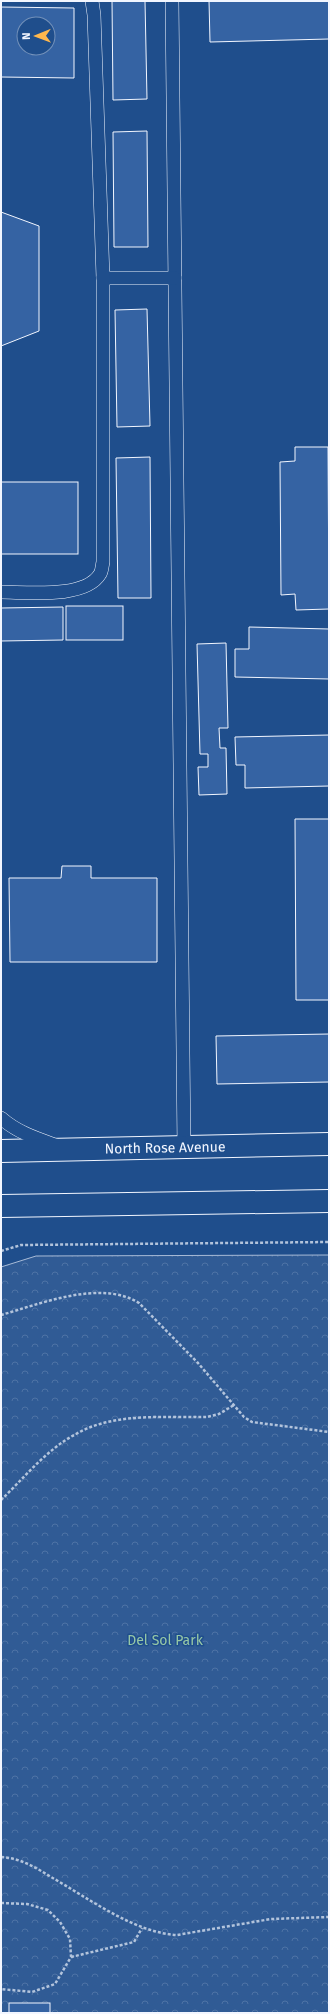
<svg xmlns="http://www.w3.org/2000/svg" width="330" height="2014" viewBox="0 0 330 2014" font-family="'Fira Sans',sans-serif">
  <defs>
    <pattern id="forest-crowns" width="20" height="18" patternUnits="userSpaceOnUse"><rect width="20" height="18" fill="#305b95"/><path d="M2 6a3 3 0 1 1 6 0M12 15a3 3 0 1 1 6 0" fill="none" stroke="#4e73a5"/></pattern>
  </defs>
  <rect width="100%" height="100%" fill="#1f4e8c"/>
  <path fill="url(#forest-crowns)" stroke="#a8bbd7" d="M 329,1255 L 329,2013 L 1,2013 L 1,1267 L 36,1256 Z"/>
  <g fill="#3563a3" stroke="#f2f6ff" fill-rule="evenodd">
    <path d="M 112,1 L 145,1 L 147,99 L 113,100 Z"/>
    <path d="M 209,1 L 329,1 L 329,39 L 210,42 Z"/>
    <path d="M 1,7 L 74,8 L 74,78 L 1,77 ZM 24,24 L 48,24 L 48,48 L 24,48 Z"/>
    <path d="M 147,131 L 148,247 L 114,247 L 113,132 Z"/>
    <path d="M 1,212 L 39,226 L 39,331 L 1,346 Z"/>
    <path d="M 147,309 L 150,426 L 117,427 L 115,310 Z"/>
    <path d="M 295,447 L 328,447 L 329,609 L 296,610 L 295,594 L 281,595 L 280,462 L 295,461 Z"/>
    <path d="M 150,457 L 151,598 L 118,598 L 116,458 Z"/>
    <rect x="1" y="482" width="77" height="72"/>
    <rect x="66" y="606" width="57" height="34"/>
    <path d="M 63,607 L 63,640 L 1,641 L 1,608 Z"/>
    <path d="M 249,627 L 329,629 L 329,679 L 235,677 L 235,649 L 249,649 Z"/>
    <path d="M 226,643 L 228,728 L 219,728 L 220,748 L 226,748 L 227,794 L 199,795 L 198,767 L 208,767 L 208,754 L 200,754 L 197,644 Z"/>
    <path d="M 329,735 L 329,786 L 245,788 L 245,765 L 236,765 L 235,737 Z"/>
    <path d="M 295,819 L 329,819 L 329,1000 L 296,1000 Z"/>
    <path d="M 62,866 L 91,866 L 91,878 L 157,878 L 157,962 L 10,962 L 9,878 L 61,878 Z"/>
    <path d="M 329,1034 L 329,1082 L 217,1084 L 216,1036 Z"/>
    <rect x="9" y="2003" width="41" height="10"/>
  </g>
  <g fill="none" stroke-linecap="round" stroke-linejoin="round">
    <g stroke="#f2f6ff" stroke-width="14">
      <g id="lane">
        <path d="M 172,1 L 184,1148"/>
        <path d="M 103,278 L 175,278"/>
        <path d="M 1,592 C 27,592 85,599 100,574 C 102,571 102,566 103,562 L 103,278 L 94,15 L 92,1"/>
        <path d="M 1,1118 C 17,1132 35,1138 55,1145"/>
      </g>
    </g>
    <g stroke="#f2f6ff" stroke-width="24">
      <g id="secondary">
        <path d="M 1,1151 L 329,1144"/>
        <path d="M 1,1206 L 329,1201"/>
      </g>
    </g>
    <g stroke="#b3c4dc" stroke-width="2.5" stroke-dasharray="3 2" stroke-linecap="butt">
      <path d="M 1,1251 L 21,1245 L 329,1242"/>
      <path d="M 1,1315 C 40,1304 101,1279 139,1303 L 198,1363 L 244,1417 L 252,1422 L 329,1432"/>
      <path d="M 1,1500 C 24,1478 47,1449 76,1434 C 114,1412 165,1418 207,1417 L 219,1414 L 234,1405"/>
      <path d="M 1,1857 C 20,1858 35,1867 51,1877 C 88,1898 135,1933 177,1935 L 271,1919 L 329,1917"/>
      <path d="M 1,1903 L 27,1904 L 48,1910 L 60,1922 L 70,1939 L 71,1957 L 55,1984 L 32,1992 L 1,1989"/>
      <path d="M 71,1957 L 134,1942 L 142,1928"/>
    </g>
    <use href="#lane" stroke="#1f4e8c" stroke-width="13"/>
    <use href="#secondary" stroke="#1f4e8c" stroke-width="22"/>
  </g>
  <g text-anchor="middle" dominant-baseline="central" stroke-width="3" stroke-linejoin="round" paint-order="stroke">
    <g font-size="14" fill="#f2f6ff" stroke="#1f4e8c">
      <text transform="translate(165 1148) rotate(-1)">North Rose Avenue</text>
    </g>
    <g font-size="14" fill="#97c8a6" stroke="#1f4e8c">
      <text x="165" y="1640">Del Sol Park</text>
    </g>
  </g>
  <rect width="330" height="2014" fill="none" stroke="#f2f6ff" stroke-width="4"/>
  <g transform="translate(36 36) rotate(269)"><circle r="19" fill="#1f4e8c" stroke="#7391ba"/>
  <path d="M0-3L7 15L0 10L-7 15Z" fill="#ffb74d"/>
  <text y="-6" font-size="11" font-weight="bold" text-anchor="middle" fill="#f2f6ff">N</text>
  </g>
</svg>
